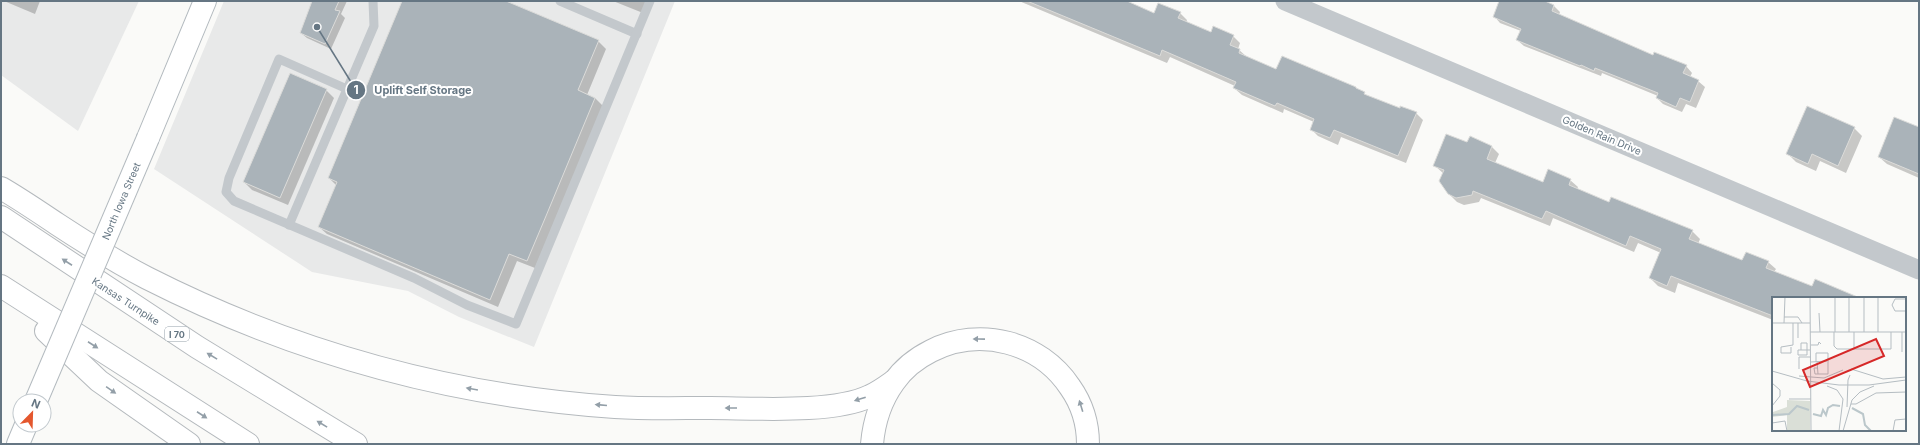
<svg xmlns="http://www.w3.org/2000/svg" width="1920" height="445" viewBox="0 0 1920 445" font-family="Inter,sans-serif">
  <rect width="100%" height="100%" fill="#fafaf8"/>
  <g fill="#e8e9e9">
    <path d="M 1,1 L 139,1 L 78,131 L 1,75 Z"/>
    <path d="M 224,1 L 675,1 L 534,347 L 459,317 L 408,291 L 312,272 L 154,169 Z"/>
  </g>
  <g fill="#0003">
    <path d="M 4,1 L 40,1 L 35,14 Z"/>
    <path d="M 313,1 L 347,1 L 341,14 L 345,18 L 331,49 L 307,38 L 301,33 Z"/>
    <path d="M 403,1 L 503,1 L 598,41 L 606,49 L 587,95 L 595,98 L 603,106 L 535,268 L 517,261 L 498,307 L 327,234 L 319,227 L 336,185 L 329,178 Z"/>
    <path d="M 613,1 L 648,1 L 643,13 Z"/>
    <path d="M 1019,1 L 1125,1 L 1155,14 L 1180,13 L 1187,20 L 1186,23 L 1211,33 L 1233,36 L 1240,43 L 1238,49 L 1247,57 L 1277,70 L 1364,93 L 1367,96 L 1400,110 L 1416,113 L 1423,120 L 1406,163 L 1341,137 L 1338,145 L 1318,136 L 1311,129 L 1314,122 L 1284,109 L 1283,113 L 1242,95 L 1234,88 L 1235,86 L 1170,57 L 1167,63 Z"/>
    <path d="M 1500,1 L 1542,1 L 1554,6 L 1560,12 L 1559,15 L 1654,56 L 1686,66 L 1692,73 L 1690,77 L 1698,81 L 1705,87 L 1696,108 L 1686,104 L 1682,112 L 1663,104 L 1657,98 L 1658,96 L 1602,73 L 1601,76 L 1524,46 L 1517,40 L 1521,31 L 1500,23 L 1494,16 Z"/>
    <path d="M 326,90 L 334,98 L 288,205 L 252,190 L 244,182 Z"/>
    <path d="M 1854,128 L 1862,136 L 1846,173 L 1820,161 L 1816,171 L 1796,162 L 1788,154 Z"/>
    <path d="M 1919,128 L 1919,178 L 1887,164 L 1879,157 Z"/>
    <path d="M 1468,144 L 1492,147 L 1499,154 L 1495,163 L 1544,184 L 1570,180 L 1578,187 L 1577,189 L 1609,203 L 1692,231 L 1700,239 L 1698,244 L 1743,262 L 1768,262 L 1776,269 L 1774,272 L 1812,287 L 1857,298 L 1773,298 L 1773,320 L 1678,283 L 1675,293 L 1658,286 L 1650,278 L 1661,253 L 1638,243 L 1634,252 L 1553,218 L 1550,226 L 1481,198 L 1479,202 L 1464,205 L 1457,202 L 1449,194 L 1444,174 L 1434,165 Z"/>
  </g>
  <g fill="#aab3b9" stroke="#dcdcda">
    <path d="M 312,1 L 339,1 L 335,10 L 340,11 L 325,44 L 300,33 Z"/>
    <path d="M 402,1 L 506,1 L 599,40 L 578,90 L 595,98 L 546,216 L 527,261 L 509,254 L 490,300 L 318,227 L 337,182 L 328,178 Z"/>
    <path d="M 1027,1 L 1127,1 L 1154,13 L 1158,3 L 1181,12 L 1178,18 L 1211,32 L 1213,26 L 1234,35 L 1230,45 L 1240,49 L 1239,53 L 1276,69 L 1282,56 L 1356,87 L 1356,88 L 1365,92 L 1364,94 L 1400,108 L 1400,106 L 1417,112 L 1398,156 L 1334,130 L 1330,138 L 1310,130 L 1314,119 L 1277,103 L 1275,106 L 1233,88 L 1236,82 L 1162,50 L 1160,56 Z"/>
    <path d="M 1499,1 L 1545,1 L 1554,5 L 1552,11 L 1653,55 L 1654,52 L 1687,65 L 1683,73 L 1699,80 L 1690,102 L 1680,98 L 1676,107 L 1656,98 L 1658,93 L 1595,68 L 1594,71 L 1581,65 L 1580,66 L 1516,40 L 1521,29 L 1493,17 Z"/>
    <path d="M 290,73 L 327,89 L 280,198 L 243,182 Z"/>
    <path d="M 1807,106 L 1855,127 L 1838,166 L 1812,154 L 1808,164 L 1786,154 Z"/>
    <path d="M 1894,117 L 1919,127 L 1919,174 L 1878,157 Z"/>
    <path d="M 1446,134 L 1467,142 L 1470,136 L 1492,146 L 1487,159 L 1543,182 L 1548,169 L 1571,179 L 1569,185 L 1609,202 L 1611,197 L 1693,230 L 1689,239 L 1742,260 L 1746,252 L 1769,261 L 1766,268 L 1812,286 L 1815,279 L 1860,298 L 1773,298 L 1773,316 L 1671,276 L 1667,286 L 1649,278 L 1661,249 L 1630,236 L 1626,246 L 1546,211 L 1542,219 L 1473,191 L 1472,195 L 1456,198 L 1448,194 L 1439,181 L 1444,170 L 1433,166 Z"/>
  </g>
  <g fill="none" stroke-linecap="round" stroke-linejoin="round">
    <g stroke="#b3babf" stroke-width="24">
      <g id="secondary">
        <path d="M 148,138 L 205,1"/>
        <path d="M 18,444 L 26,425"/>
      </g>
    </g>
    <g stroke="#b4b9bd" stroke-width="24">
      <g id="highway">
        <path d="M 1,188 C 20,199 39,212 57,224 C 86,243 116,262 147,278 C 293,352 452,396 615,407 C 647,409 679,408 710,408 C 752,408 833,414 870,396 C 879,392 887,386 894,381"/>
        <path d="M 1,217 L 197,347 L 356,444"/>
        <path d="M 1,286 L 248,444"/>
        <path d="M 46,331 L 99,381 L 189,444"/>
        <path d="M 872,444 C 874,421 881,400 894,382 C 903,369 917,358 931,351 C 980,326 1040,342 1070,387 C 1082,404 1088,423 1088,444"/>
      </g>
    </g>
    <g stroke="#c3c8cc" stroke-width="9">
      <path d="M 560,1 L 637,34"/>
      <path d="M 347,89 L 279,59 L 229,178 L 226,192 L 234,201 L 414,278 L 467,305 L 516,324 L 650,1"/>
      <path d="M 289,225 L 374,26 L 373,1"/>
    </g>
    <path stroke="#c3c8cc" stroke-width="19" d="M 1285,1 L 1919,270"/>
    <use href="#secondary" stroke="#fff" stroke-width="22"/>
    <use href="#highway" stroke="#fff" stroke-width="22"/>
    <g stroke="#b3babf" stroke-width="24" stroke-linecap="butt">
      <path id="secondary-bridge" d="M 36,401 L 148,138"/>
    </g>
    <use href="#secondary-bridge" stroke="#fff" stroke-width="22"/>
  </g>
  <defs><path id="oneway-solid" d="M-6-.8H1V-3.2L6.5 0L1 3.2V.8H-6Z"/></defs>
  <g fill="#939fa8">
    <use href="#oneway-solid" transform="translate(67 262) rotate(-147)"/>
    <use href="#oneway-solid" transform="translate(979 339) rotate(-179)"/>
    <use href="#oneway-solid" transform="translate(93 345) rotate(33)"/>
    <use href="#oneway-solid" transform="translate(212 356) rotate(-149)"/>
    <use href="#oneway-solid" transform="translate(472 389) rotate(-170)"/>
    <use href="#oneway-solid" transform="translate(111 390) rotate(35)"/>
    <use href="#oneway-solid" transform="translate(860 399) rotate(162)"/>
    <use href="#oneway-solid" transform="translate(601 405) rotate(-175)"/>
    <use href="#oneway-solid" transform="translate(1081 406) rotate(-107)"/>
    <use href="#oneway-solid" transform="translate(731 408) rotate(-180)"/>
    <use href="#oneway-solid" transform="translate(202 415) rotate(33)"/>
    <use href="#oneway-solid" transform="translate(322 424) rotate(-149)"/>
  </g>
  <g text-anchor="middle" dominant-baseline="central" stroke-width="4" stroke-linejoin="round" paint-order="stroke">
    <rect fill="#fff" stroke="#939fa8" stroke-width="1" x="165" y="327" width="24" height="14" rx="3"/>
    <g font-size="9" font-weight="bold" fill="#657683">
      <text x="177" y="334">I 70</text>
    </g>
    <g font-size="10" fill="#657683" stroke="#fff">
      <text transform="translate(1602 135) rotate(23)">Golden Rain Drive</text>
      <text transform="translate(121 201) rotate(-67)">North Iowa Street</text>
      <text transform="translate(126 301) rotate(33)">Kansas Turnpike</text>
    </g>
  </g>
  <g transform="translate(1772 297)">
    <rect width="134" height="134" fill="#fafaf8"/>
    <path d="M 15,103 L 38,104 L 38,134 L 15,134 L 15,118 L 0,120 L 1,115 L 15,110 Z" fill="#dadfd7"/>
    <path fill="none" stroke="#bbc7cb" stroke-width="2" d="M 80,111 L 91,117 L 93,128 L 99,134M 41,117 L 49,119 L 51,113 L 54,118 L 56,111 L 61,108 L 68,109M 0,118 L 17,117 L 25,109 L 37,113"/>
    <path fill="none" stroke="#b5bdc2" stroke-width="1" d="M 38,0 L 39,134M 63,0 L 63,35M 77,0 L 77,35M 92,0 L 92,35M 106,0 L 106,35M 134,2 L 123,2 L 120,8 L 123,14 L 134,14M 0,10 L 0,26M 47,16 L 48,35M 12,20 L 26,20 L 30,26M 12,26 L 13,0M 26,26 L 26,41M 38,35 L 134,35M 62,35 L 62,49 L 65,52 L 119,52 L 119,35M 130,35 L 130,55M 0,48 L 0,26 L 38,26M 39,48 L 46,48 L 47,45 L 49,47M 19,50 L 19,56 L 9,56 L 9,50 L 21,48 L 21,26M 82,52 L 82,35M 29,53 L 29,46 L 35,46 L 35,58 L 26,58 L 26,53 L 38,53M 45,64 L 46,77M 39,65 L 55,64M 44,65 L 44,56 L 56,56 L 56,77 L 43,77 L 42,71 L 46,71M 27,72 L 27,60 L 39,60M 79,72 L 111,82 L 134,80M 0,74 L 35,84 L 67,88 L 97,88 L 134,83M 27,79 L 52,81 L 71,73M 0,86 L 8,93 L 8,99 L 0,109M 55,89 L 65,93 L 71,102 L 67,134M 17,102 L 39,102M 79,107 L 84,107 L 104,96 L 134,95M 75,110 L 76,83 L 78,78M 0,126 L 13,124 L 15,134M 71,134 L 80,103 L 88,95 L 102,89M 121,134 L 123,123 L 134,122"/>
    <path fill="#d62828" fill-opacity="0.15" stroke="#d62828" stroke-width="2" d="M 104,42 L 112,59 L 38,90 L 31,73 Z"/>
    <rect width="134" height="134" fill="none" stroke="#657683" stroke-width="2"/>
  </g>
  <path fill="none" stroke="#657683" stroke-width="1.5" d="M317 27L356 90"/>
  <g fill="#657683" stroke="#fff" stroke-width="1.5">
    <circle cx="317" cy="27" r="4"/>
    <circle cx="356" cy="90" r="10"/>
  </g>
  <g font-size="12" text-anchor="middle" font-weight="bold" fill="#fff">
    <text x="356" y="94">1</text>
  </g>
  <g font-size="11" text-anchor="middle" font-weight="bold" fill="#657683" stroke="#fff" stroke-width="4" stroke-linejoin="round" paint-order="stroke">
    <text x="423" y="94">Uplift Self Storage</text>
  </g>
  <rect width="1920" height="445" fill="none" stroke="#657683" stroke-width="4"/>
  <g transform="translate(32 413) rotate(23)"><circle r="19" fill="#ffffff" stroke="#c1c8cd"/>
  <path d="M0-3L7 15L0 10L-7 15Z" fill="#e4572e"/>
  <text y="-6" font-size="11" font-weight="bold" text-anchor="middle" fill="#657683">N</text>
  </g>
</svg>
